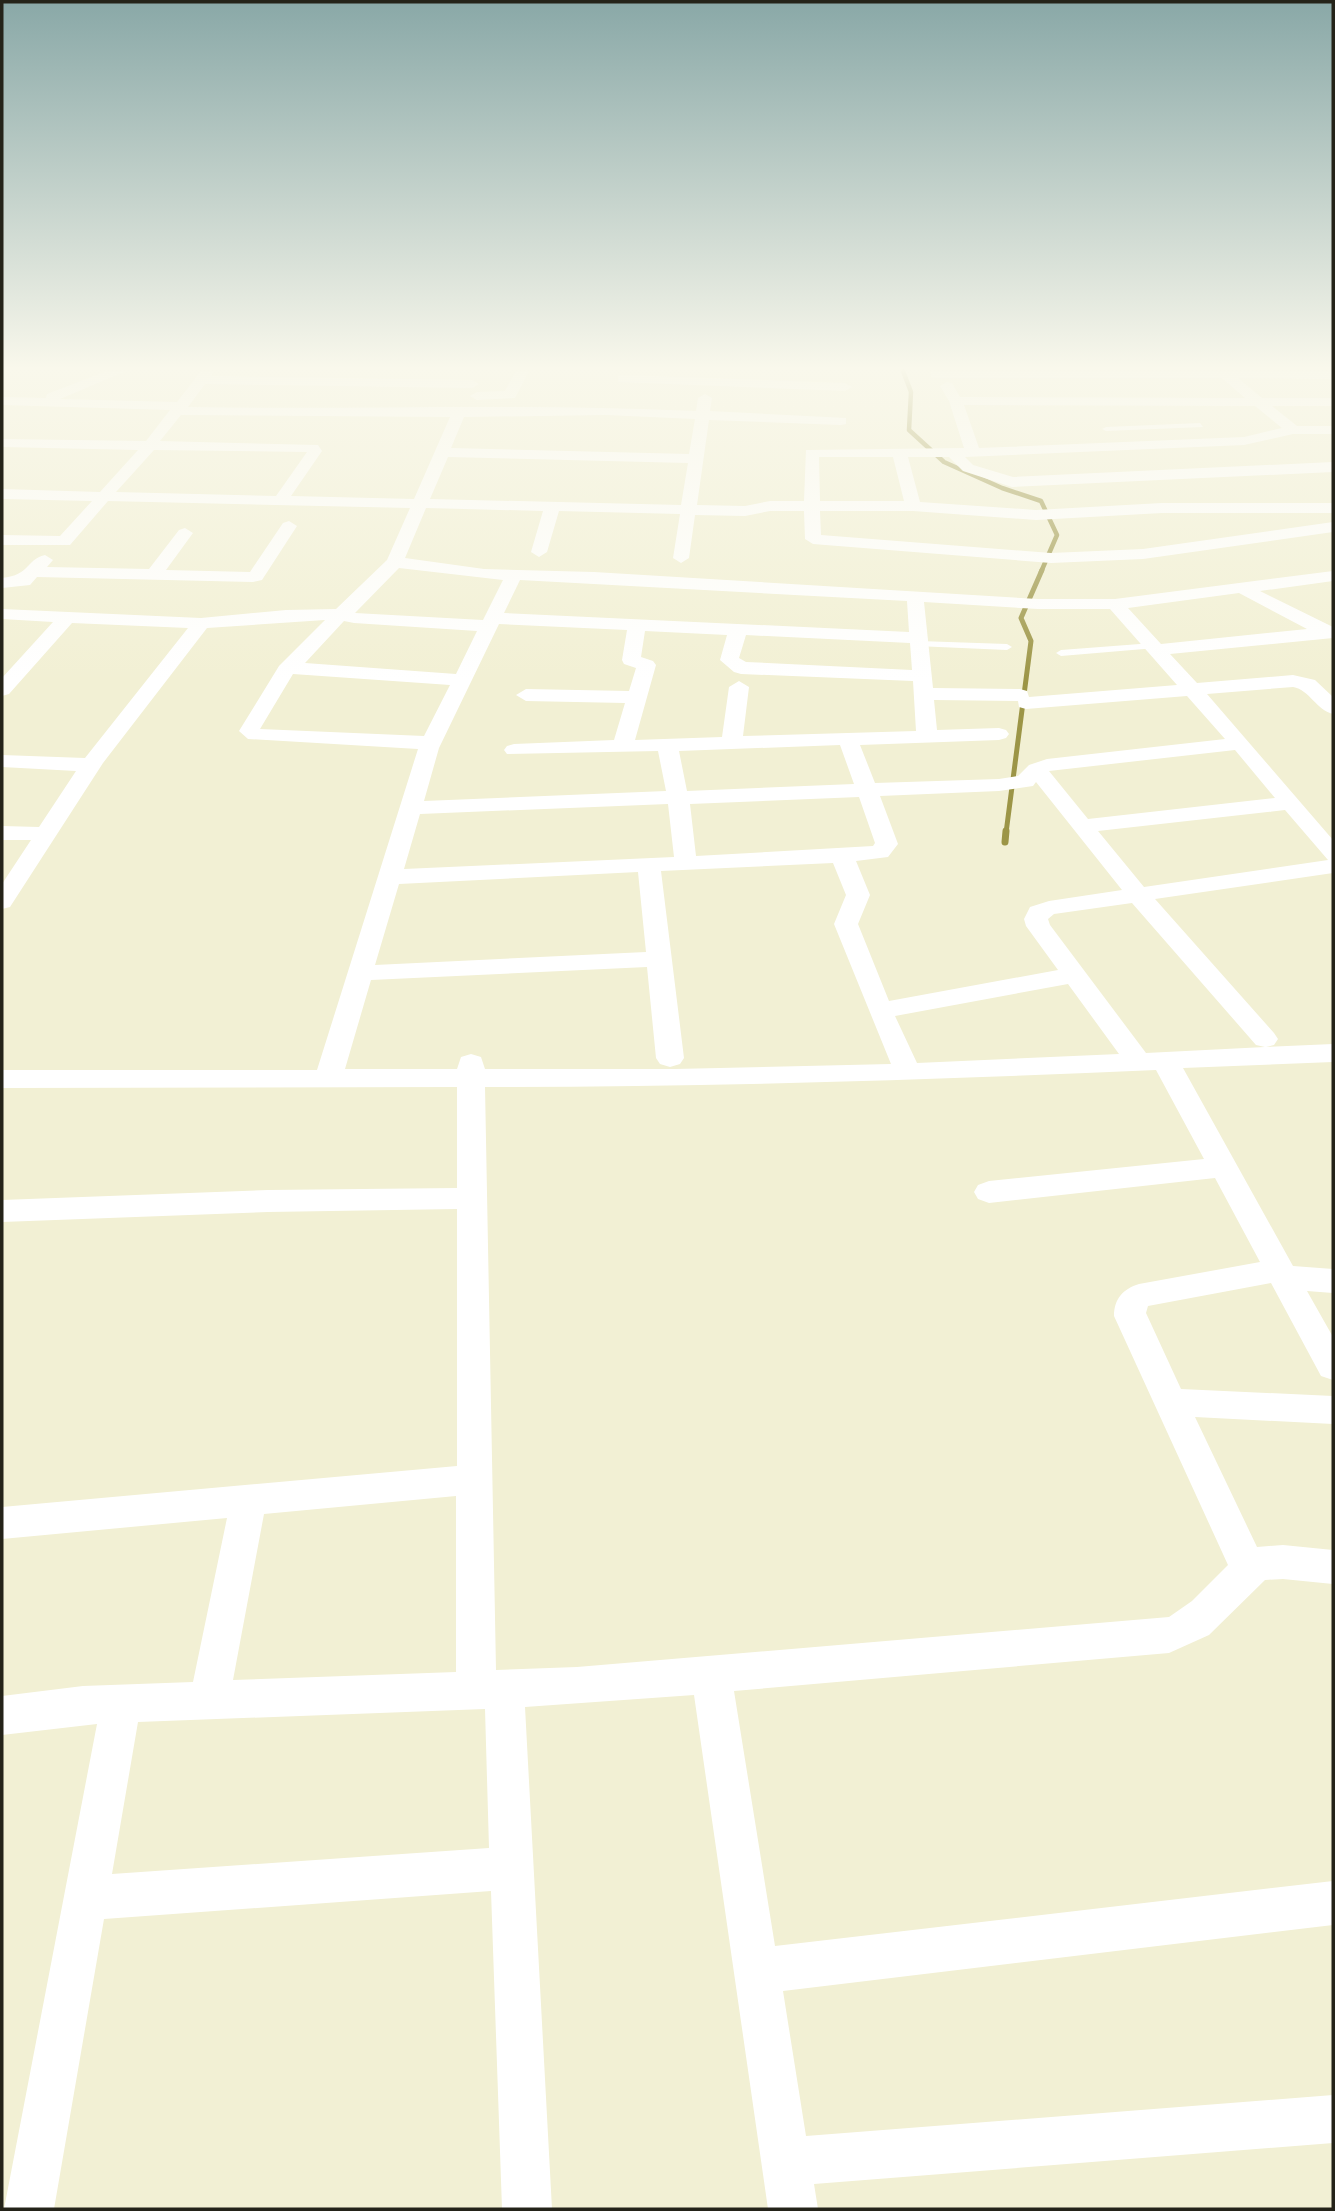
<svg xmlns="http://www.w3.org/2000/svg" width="1335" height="2211" viewBox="0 0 1335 2211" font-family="'DejaVu Sans',sans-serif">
  <rect width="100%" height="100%" fill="#f2f0d4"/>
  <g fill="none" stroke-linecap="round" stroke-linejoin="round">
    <path stroke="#9c9546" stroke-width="4.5" d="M 903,371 L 911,392 L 909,430 L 944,462 L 1002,488 L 1041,501 L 1057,535 L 1041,572"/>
    <path stroke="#9c9546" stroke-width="5" d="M 1006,833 L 1031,641 L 1021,618 L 1042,570"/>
    <path stroke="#9c9546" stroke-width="7" d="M 1005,842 L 1006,831"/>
    <g fill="#fff" fill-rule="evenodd">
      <path d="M 1200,423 L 1203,427 L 1106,431 L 1102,429 L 1106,427 Z"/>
      <path d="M 919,641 L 1007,644 L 1012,647 L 1007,650 L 916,646 L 914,644 Z"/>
      <path d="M 1153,643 L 1158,646 L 1156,648 L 1061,656 L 1056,653 L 1061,650 Z"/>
    </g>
    <g fill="#fff" fill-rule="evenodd">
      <path d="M 107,371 L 126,371 L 60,399 L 177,402 L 201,371 L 214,371 L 211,376 L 472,380 L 479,384 L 472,388 L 205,384 L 188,407 C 358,410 526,403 696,411 L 698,398 L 705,394 L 712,398 L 710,411 L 846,418 L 846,424 L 841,425 L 709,420 L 697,505 L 745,506 L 770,501 L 804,501 L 806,450 L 964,448 L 949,401 L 940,386 L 947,382 L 952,383 L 960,397 L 1245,398 L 1222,378 L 936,378 L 931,377 L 931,371 L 1333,371 L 1333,379 L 1238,378 L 1262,398 L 1333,398 L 1333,406 L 1272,406 L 1297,426 L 1333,426 L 1333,434 L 1293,434 L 1244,445 L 965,457 L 973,465 L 1013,477 L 1333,462 L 1333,472 L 1012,487 L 963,471 L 949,457 L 908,457 L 920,502 L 1036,510 L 1162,503 L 1333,503 L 1333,513 L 1162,513 L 1036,520 L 913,511 L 820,511 L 821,535 L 1051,553 L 1143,549 L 1333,522 L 1333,532 L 1143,559 L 1051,563 L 813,544 L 805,539 L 804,511 L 770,511 L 745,516 L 695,515 L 689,558 L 681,563 L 673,558 L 680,514 L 559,511 L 547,552 L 539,557 L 531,552 L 543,511 L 426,508 L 405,558 L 484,569 L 594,572 L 1038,599 L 1115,599 L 1333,571 L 1333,581 L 1260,591 L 1333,627 L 1333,638 L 1170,654 L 1197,683 L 1293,675 L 1315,680 L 1333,697 L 1333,714 C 1316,710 1310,690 1293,687 L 1207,694 L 1333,840 L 1333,873 L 1155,899 L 1274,1033 L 1278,1039 L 1274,1045 L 1266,1047 L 1333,1044 L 1333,1062 L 1183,1068 L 1293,1266 L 1333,1269 L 1333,1293 L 1307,1291 L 1333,1337 L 1333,1380 L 1321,1376 L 1271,1283 L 1148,1306 L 1146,1313 L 1181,1389 L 1333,1396 L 1333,1424 L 1195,1417 L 1257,1547 L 1283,1545 L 1333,1550 L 1333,1584 L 1283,1579 L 1265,1580 L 1209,1635 L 1169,1653 L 734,1691 L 775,1946 L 1333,1881 L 1333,1925 L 783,1991 L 806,2136 L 1333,2095 L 1333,2143 L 814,2184 L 818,2209 L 768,2209 L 694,1695 L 525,1707 L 552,2209 L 502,2209 L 491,1891 L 104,1919 L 54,2209 L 4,2209 L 97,1724 L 2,1735 L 2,1696 L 83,1686 L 193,1682 L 227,1518 L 2,1539 L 2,1507 L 457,1466 L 457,1209 L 268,1212 L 2,1222 L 2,1200 L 268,1190 L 457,1188 L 457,1087 L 2,1088 L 2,1070 L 317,1070 L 418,749 L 248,739 L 239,731 L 279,666 L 325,620 L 207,628 L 103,763 L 10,907 L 2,909 L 2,884 L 31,840 L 2,840 L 2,826 L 39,827 L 76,771 L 2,767 L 2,755 L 85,758 L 188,628 L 72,623 L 9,694 L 2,696 L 2,678 L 53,622 L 2,619 L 2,609 L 201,618 L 286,610 L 336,609 L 387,560 L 410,508 L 108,501 L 70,545 L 2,545 L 2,535 L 60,536 L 92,501 L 2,499 L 2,489 L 100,492 L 138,450 L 2,447 L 2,439 L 146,441 L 170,410 L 2,405 L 2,397 L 46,398 L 47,394 ZM 964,405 L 1255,406 L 1282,428 L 1244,437 L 979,448 ZM 181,415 L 450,417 L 414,499 L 291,496 L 322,451 L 318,445 L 160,441 ZM 606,415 L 695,419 L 689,454 L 451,448 L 464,417 ZM 154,450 L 307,452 L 276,496 L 116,492 ZM 448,457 L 688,463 L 681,505 L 430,499 ZM 819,457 L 893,457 L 904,501 L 820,501 ZM 399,568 L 503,580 L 483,620 L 355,613 ZM 520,580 L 907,601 L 909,632 L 504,613 ZM 1239,593 L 1307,629 L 1161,644 L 1128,608 ZM 924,602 L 1038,609 L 1110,609 L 1177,685 L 1029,697 L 1027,691 L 1020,689 L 933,688 ZM 344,621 L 354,623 L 477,631 L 456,674 L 305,663 ZM 499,624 L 627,630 L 622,660 L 624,664 L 636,668 L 629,691 L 526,689 L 516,695 L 526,701 L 625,703 L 614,740 L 514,744 L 507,746 L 504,750 L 507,754 L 658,751 L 666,791 L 424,801 L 439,748 ZM 645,631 L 727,635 L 720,660 L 734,672 L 741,674 L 913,681 L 916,731 L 743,736 L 749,687 L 739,681 L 729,687 L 722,737 L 635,740 L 656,665 L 653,661 L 641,657 ZM 746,635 L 910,643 L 912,670 L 746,662 L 739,658 ZM 293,674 L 450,685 L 424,736 L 260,729 ZM 1187,696 L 1225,739 L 1047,759 L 1029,765 L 1018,776 L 999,779 L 875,783 L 860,745 L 999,740 L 1006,738 L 1009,734 L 1006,730 L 999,728 L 937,730 L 934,700 L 1018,701 L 1019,707 L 1026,709 ZM 840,745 L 854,784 L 687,791 L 679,751 ZM 1235,750 L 1275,798 L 1088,819 L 1049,771 ZM 1036,782 L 1122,890 L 1049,901 L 1030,907 L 1024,919 L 1026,926 L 1058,970 L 889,1001 L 858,924 L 870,895 L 856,861 L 888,857 L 898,844 L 880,796 L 999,791 L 1033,786 ZM 859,797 L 875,843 L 873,846 L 696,856 L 690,804 ZM 668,804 L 674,857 L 404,869 L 420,814 ZM 1285,810 L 1328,860 L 1144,887 L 1098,831 ZM 833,863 L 846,895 L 834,924 L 891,1064 L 675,1069 L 485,1069 L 481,1057 L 471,1054 L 461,1057 L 457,1069 L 345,1069 L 371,980 L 647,967 L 656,1058 L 660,1064 L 670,1067 L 680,1064 L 684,1058 L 661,871 ZM 638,872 L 646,952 L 375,965 L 399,884 ZM 1132,903 L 1256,1045 L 1265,1047 L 1146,1053 L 1050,925 L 1048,919 L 1054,914 ZM 1068,984 L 1119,1054 L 917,1063 L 895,1016 ZM 1156,1070 L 1204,1159 L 989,1181 L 978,1185 L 974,1192 L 978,1199 L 989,1203 L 1215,1178 L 1260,1262 L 1139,1284 C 1123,1289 1114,1299 1114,1316 L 1228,1565 L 1192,1601 L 1169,1617 L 577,1667 L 496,1670 L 485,1087 C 709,1087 933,1080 1156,1070 ZM 456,1496 L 456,1672 L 233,1680 L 264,1514 ZM 485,1709 L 489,1848 L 112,1874 L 138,1722 Z"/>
      <path d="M 516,371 L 529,371 L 515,398 L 477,400 L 470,396 L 477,392 L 505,391 Z"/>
      <path d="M 623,375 L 845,383 L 852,387 L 845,391 L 618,382 L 618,376 Z"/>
      <path d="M 289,521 L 297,526 L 262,580 L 253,582 L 37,577 L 30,585 L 2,588 L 2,578 C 31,575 25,560 45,555 L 53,560 L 47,567 L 149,569 L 179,530 L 185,528 L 193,533 L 166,570 L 250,572 L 283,523 Z"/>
    </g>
  </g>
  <linearGradient id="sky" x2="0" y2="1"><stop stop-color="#89a8a7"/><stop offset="0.54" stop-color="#f9f8ec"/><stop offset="1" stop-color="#f9f8ec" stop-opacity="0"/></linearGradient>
  <rect width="1335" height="681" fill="url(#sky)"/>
  <rect width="1335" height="2211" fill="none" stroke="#242319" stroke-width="7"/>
</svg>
